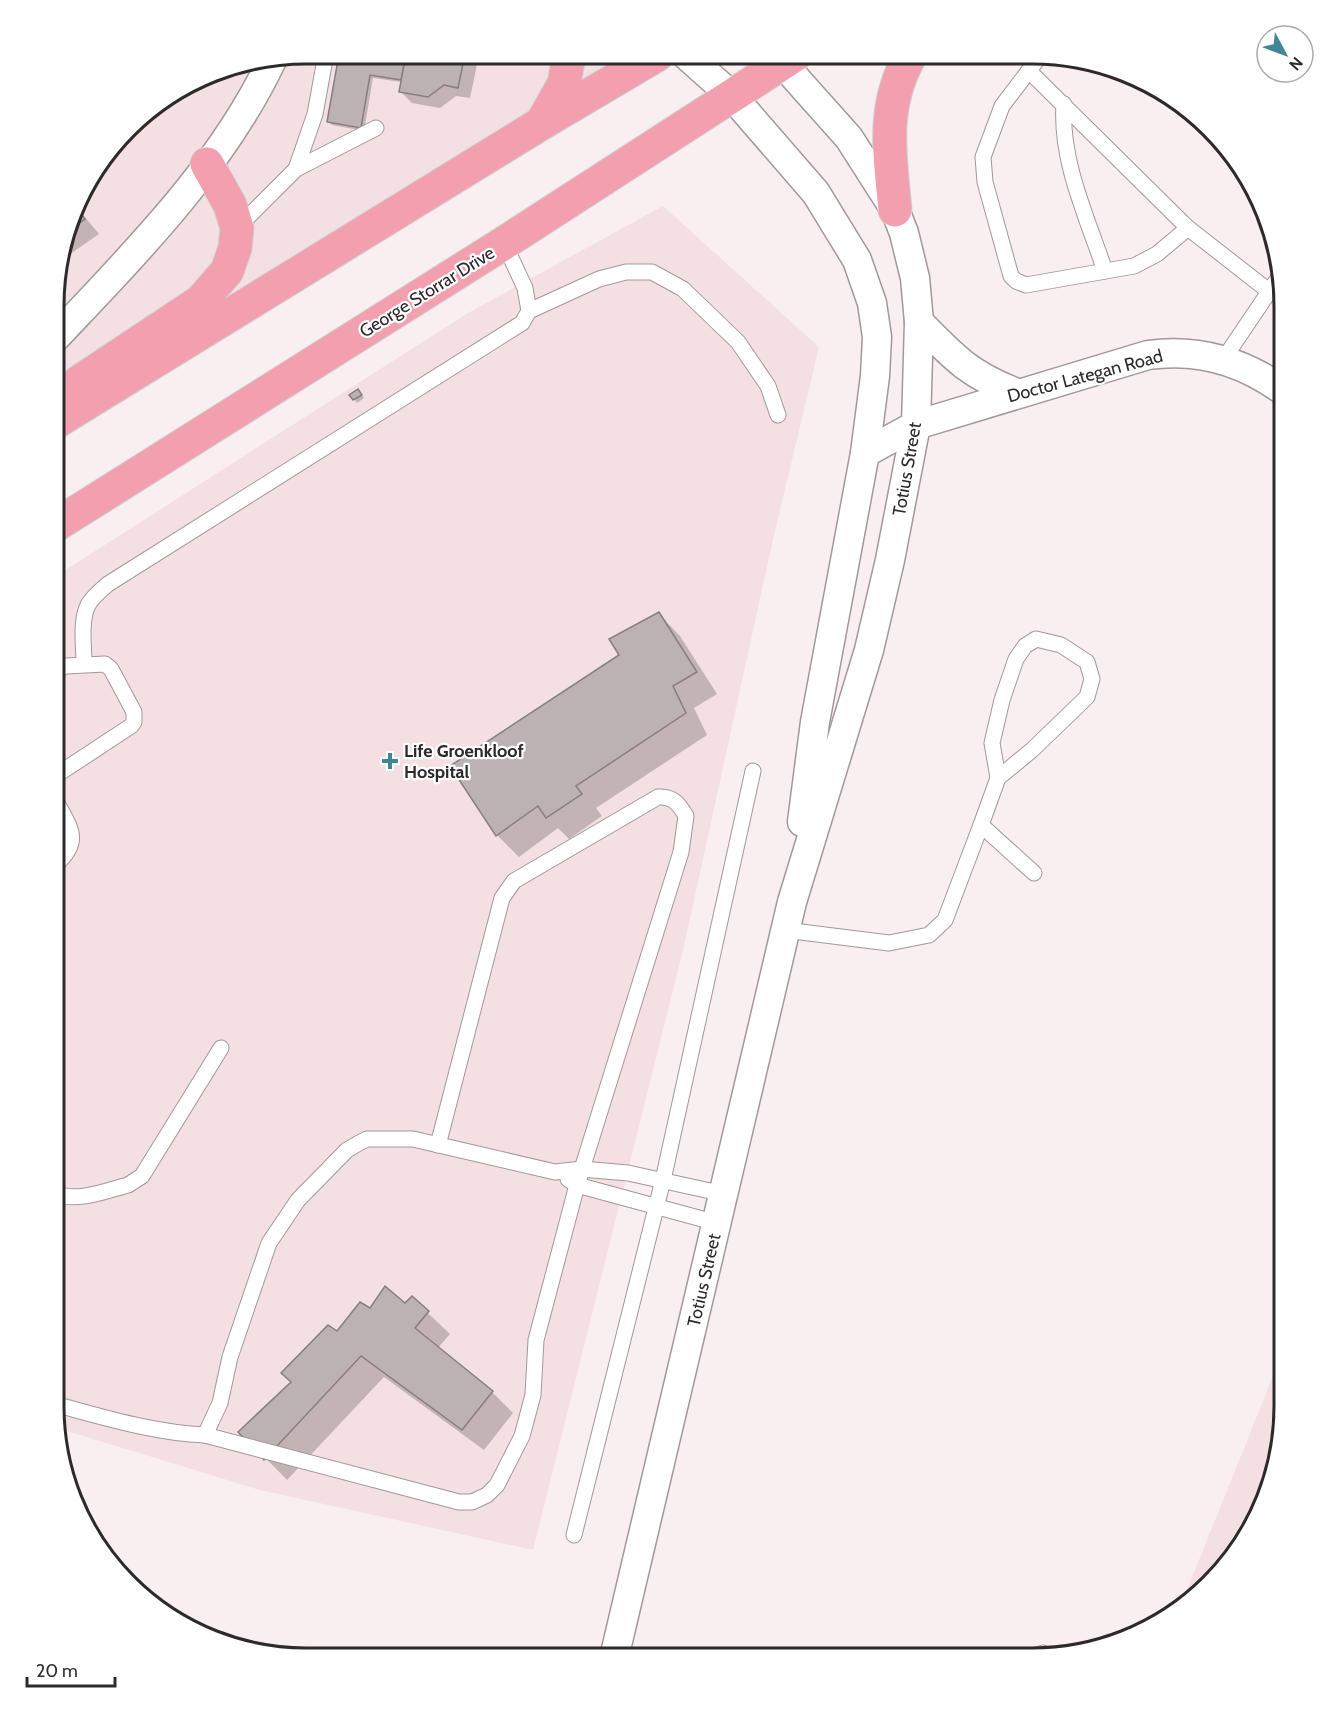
<svg xmlns="http://www.w3.org/2000/svg" width="1339" height="1713" viewBox="0 0 1339 1713" font-family="Cabin,sans-serif">
  <rect width="100%" height="100%" fill="#f9eff0"/>
  <g fill="#f4e0e2">
    <path d="M 307,54 L 656,55 L 56,391 L 56,273 L 88,181 L 140,116 L 225,68 Z"/>
    <path d="M 663,206 L 819,347 L 772,544 L 684,946 L 533,1550 L 260,1490 L 57,1428 L 54,1407 L 56,576 L 468,313 Z"/>
    <path d="M 1285,1346 L 1284,1423 L 1272,1487 L 1243,1546 L 1181,1605 Z"/>
  </g>
  <g fill="#0003">
    <path d="M 341,54 L 479,55 L 470,98 L 456,96 L 440,108 L 412,103 L 400,91 L 402,82 L 373,78 L 364,131 L 332,125 L 329,122 Z"/>
    <path d="M 78,209 L 99,234 L 60,261 Z"/>
    <path d="M 361,394 L 364,398 L 357,403 L 354,399 Z"/>
    <path d="M 659,614 L 680,636 L 717,694 L 694,708 L 707,735 L 596,808 L 602,816 L 569,839 L 558,828 L 519,857 L 497,835 L 452,766 L 621,656 Z"/>
    <path d="M 412,1298 L 450,1334 L 438,1348 L 492,1392 L 513,1413 L 484,1450 L 384,1377 L 287,1480 L 240,1432 L 292,1383 L 338,1333 L 371,1310 L 405,1305 Z"/>
  </g>
  <g fill="#bcb2b3" stroke="#877e7f" stroke-width="1.5">
    <path d="M 339,54 L 406,54 L 401,80 L 370,75 L 361,128 L 327,122 Z"/>
    <path d="M 406,54 L 465,54 L 458,88 L 444,85 L 428,97 L 399,92 Z"/>
    <path d="M 78,210 L 85,219 L 72,228 Z"/>
    <path d="M 358,389 L 362,395 L 353,400 L 349,395 Z"/>
    <path d="M 659,612 L 697,672 L 673,686 L 686,713 L 576,786 L 582,794 L 546,818 L 538,806 L 496,836 L 450,766 L 619,655 L 609,639 Z"/>
    <path d="M 385,1286 L 405,1303 L 412,1296 L 429,1311 L 415,1328 L 493,1391 L 462,1430 L 361,1356 L 264,1460 L 238,1432 L 291,1382 L 281,1373 L 328,1325 L 337,1331 L 360,1302 L 370,1308 Z"/>
  </g>
  <g fill="none" stroke-linecap="round" stroke-linejoin="round">
    <g stroke="#a29899" stroke-width="17">
      <g id="service">
        <path d="M 1040,56 L 1002,106 L 983,157 L 985,182 L 1011,276 L 1016,281 L 1026,285 L 1134,266 L 1157,254 L 1188,228"/>
        <path d="M 1029,71 L 1188,228 L 1270,292"/>
        <path d="M 1064,104 C 1060,161 1087,217 1105,271"/>
        <path d="M 296,169 L 315,114 L 326,54"/>
        <path d="M 237,228 L 296,169 L 376,128"/>
        <path d="M 529,311 L 599,279 L 626,272 L 652,272 L 683,289 L 738,342 L 768,386 L 778,415"/>
        <path d="M 1223,360 L 1281,274"/>
        <path d="M 84,664 C 84,647 80,621 88,605 C 93,596 101,590 108,584 L 522,323 L 529,311 L 525,288 L 504,243"/>
        <path d="M 55,776 L 131,726 L 134,722 L 134,712 L 111,669 L 105,664 L 66,666 L 55,671"/>
        <path d="M 981,825 L 998,778 L 992,743 L 1002,700 L 1016,659 L 1025,646 L 1036,639 L 1061,645 L 1087,662 L 1092,679 L 1087,697 L 1032,750 L 998,778"/>
        <path d="M 55,865 C 84,840 69,827 55,799"/>
        <path d="M 785,930 L 889,943 L 929,935 L 945,920 L 981,825 L 1034,873"/>
        <path d="M 568,1179 L 577,1185 L 717,1223"/>
        <path d="M 54,1193 C 77,1203 105,1191 128,1185 L 142,1176 L 221,1048"/>
        <path d="M 54,1404 C 103,1417 154,1433 205,1435 L 220,1403 L 230,1357 L 269,1243 L 298,1200 L 347,1150 L 359,1143 L 367,1139 L 413,1139 L 555,1172 L 582,1169 L 628,1173 L 724,1194"/>
        <path d="M 205,1435 L 459,1502 L 472,1502 L 487,1495 L 497,1485 L 522,1436 L 533,1395 L 536,1340 L 577,1185 L 681,852 L 686,816 C 679,804 673,796 658,797 L 514,881 L 502,898 L 438,1145"/>
        <path d="M 574,1535 L 663,1180 L 753,771"/>
        <path d="M 1027,1658 L 1043,1653"/>
      </g>
    </g>
    <g stroke="#a29899" stroke-width="31">
      <g id="minor">
        <path d="M 686,55 L 732,96 L 816,193 L 857,260 L 872,303 L 877,337 L 875,376 L 865,453 L 815,722 L 802,822"/>
        <path d="M 919,322 C 954,358 970,375 1017,393"/>
        <path d="M 56,337 C 136,252 222,166 272,60"/>
        <path d="M 865,453 L 916,425 L 1148,355 C 1198,348 1245,362 1285,392"/>
        <path d="M 614,1658 L 792,902 L 869,650 L 890,560 L 916,425 L 919,322 L 915,278 L 904,233 L 895,210 L 849,138 L 775,55"/>
      </g>
    </g>
    <g stroke="#d1d0d0" stroke-width="35">
      <g id="primary">
        <path d="M 543,121 L 564,84 L 569,55"/>
        <path d="M 895,210 C 890,154 881,107 910,56"/>
        <path d="M 61,406 L 79,382 L 201,301 L 227,271 L 235,248 L 237,228 L 230,205 L 207,164"/>
        <path d="M 56,422 L 542,123 L 657,55"/>
        <path d="M 56,525 L 504,243 L 795,55"/>
      </g>
    </g>
    <use href="#service" stroke="#fff" stroke-width="15"/>
    <use href="#minor" stroke="#fff" stroke-width="28"/>
    <use href="#primary" stroke="#f2a0b0" stroke-width="33"/>
  </g>
  <path fill="#418693" stroke="#fff" stroke-width="2" d="M387 752h6v6h6v6h-6v6h-6v-6h-6v-6h6z"/>
  <g text-anchor="middle" dominant-baseline="central" stroke-width="4.5" stroke-linejoin="round" paint-order="stroke">
    <g font-size="18" fill="#2e2a2b" stroke="#fff">
      <text transform="translate(427 292) rotate(-32)">George Storrar Drive</text>
      <text transform="translate(1085 376) rotate(-15)">Doctor Lategan Road</text>
      <text transform="translate(907 469) rotate(-80)">Totius Street</text>
      <text transform="translate(704 1280) rotate(-77)">Totius Street</text>
    </g>
    <g font-size="18" font-weight="bold" fill="#2e2a2b" stroke="#fff" text-anchor="start">
      <text x="404" y="751">Life Groenkloof<tspan x="404" dy="21">Hospital</tspan></text>
    </g>
  </g>
  <path d="M0 0H1339V1713H0ZM306 64H1032A242 242 0 0 1 1274 306V1406A242 242 0 0 1 1032 1648H306A242 242 0 0 1 64 1406V306A242 242 0 0 1 306 64Z" fill="#fff" fill-rule="evenodd"/>
  <path fill="none" stroke="#2e2a2b" stroke-width="3" d="M306 64H1032A242 242 0 0 1 1274 306V1406A242 242 0 0 1 1032 1648H306A242 242 0 0 1 64 1406V306A242 242 0 0 1 306 64Z"/>
  <g transform="translate(1285 54) rotate(131)"><circle r="28" fill="#ffffff" stroke="#abaaaa" stroke-width="1.5"/>
  <path d="M0-4.5L10 22L0 15L-10 22Z" fill="#418693"/>
  <text y="-9" font-size="16" font-weight="bold" text-anchor="middle" fill="#2e2a2b">N</text>
  </g>
  <path d="M27 1677v9h88v-9" fill="none" stroke="#2e2a2b" stroke-width="3"/>
  <text x="36" y="1677" font-size="18" fill="#2e2a2b" stroke="#ffffff" stroke-width="4.5" paint-order="stroke">20 m</text>
</svg>
